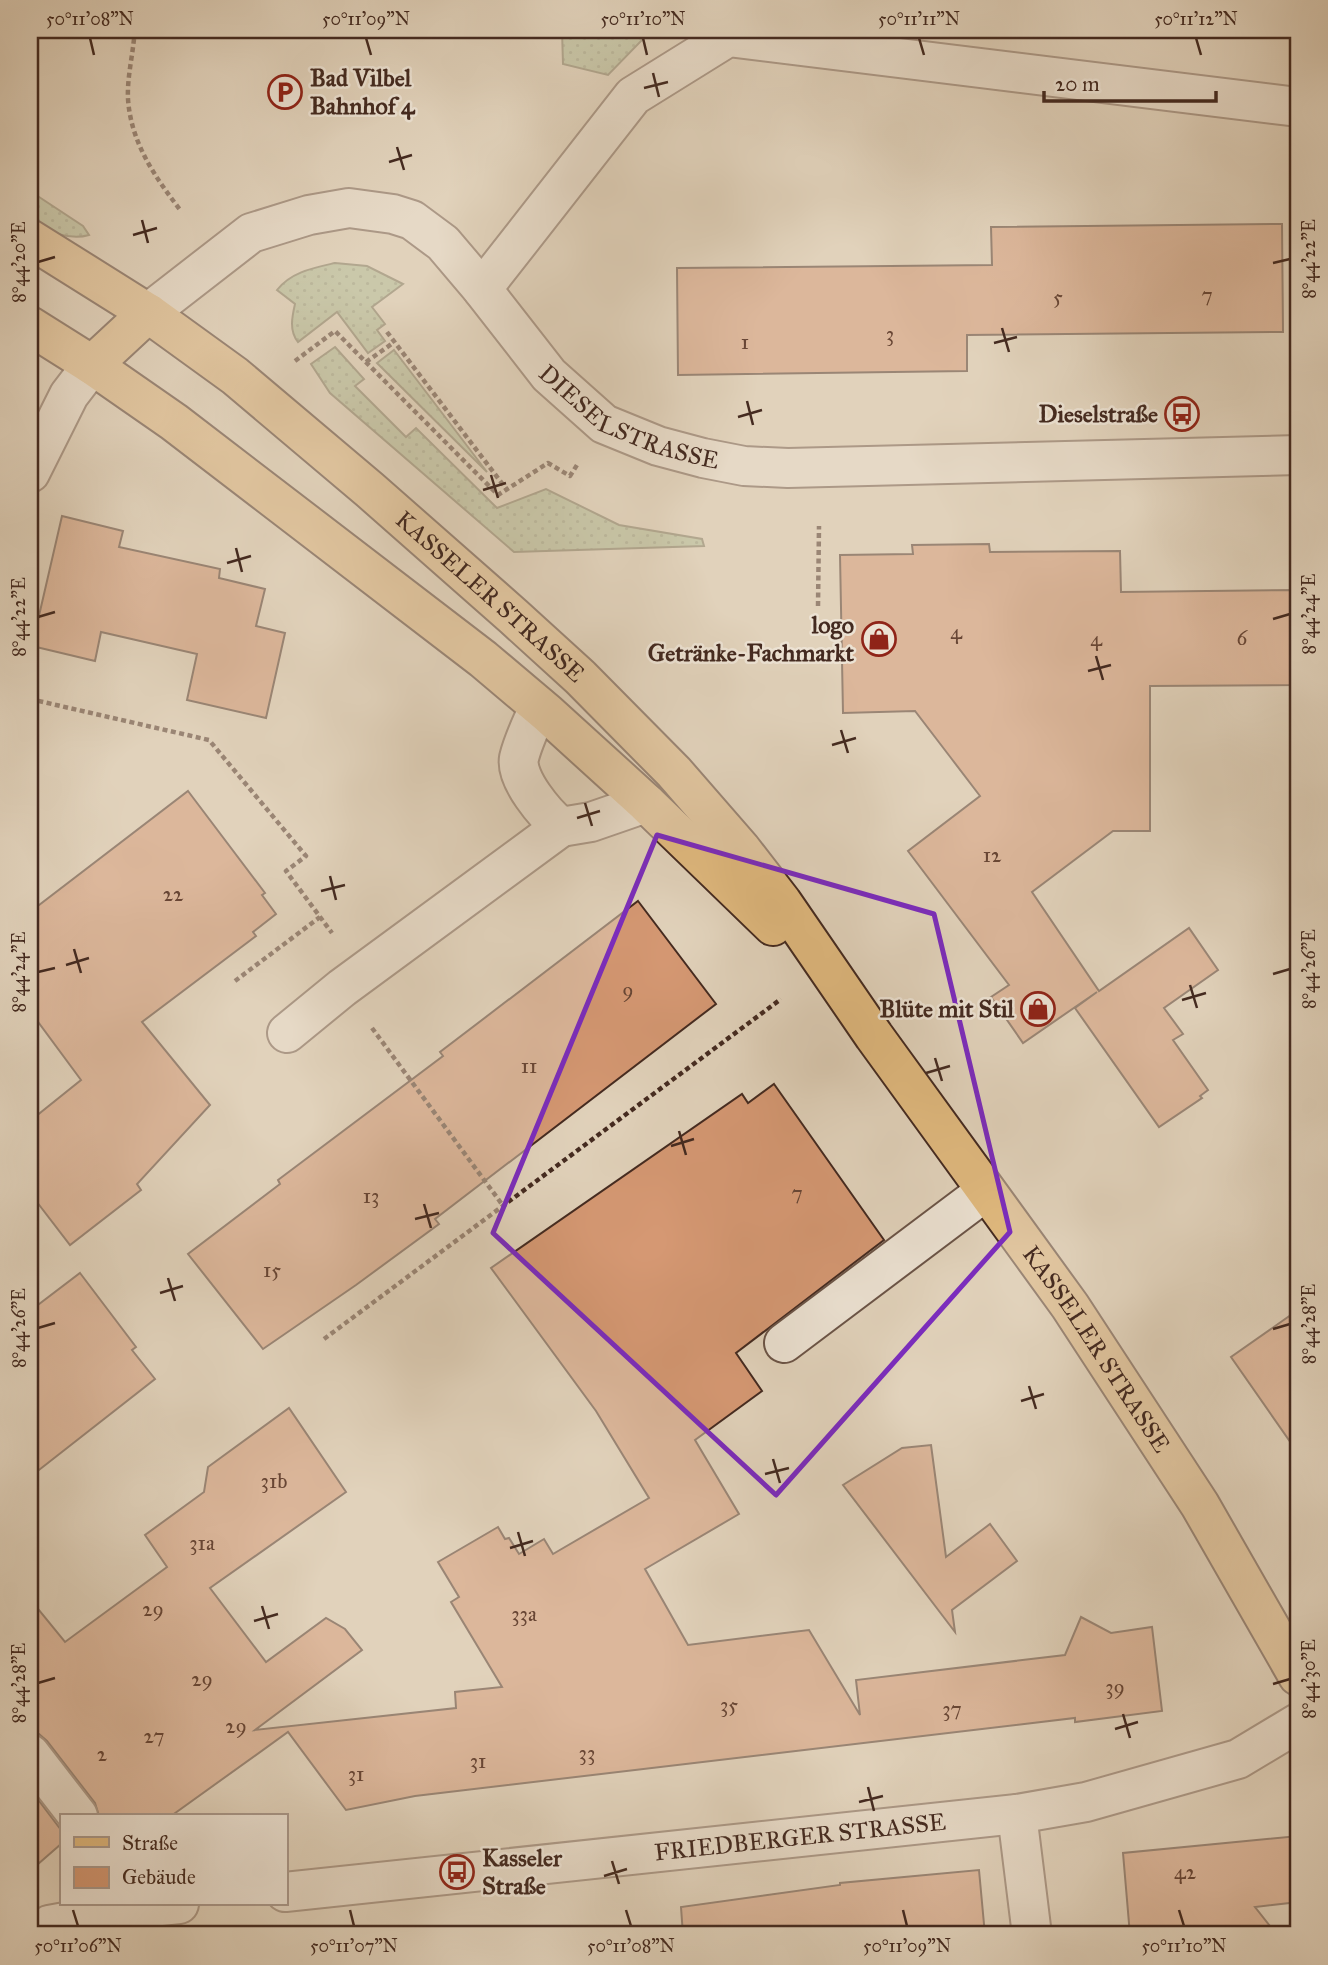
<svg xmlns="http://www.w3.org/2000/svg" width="1328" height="1965" viewBox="0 0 1328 1965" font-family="'IM FELL Great Primer',serif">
  <defs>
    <pattern id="grass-dots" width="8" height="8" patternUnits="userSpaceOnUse" patternTransform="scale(1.75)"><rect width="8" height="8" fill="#adbd94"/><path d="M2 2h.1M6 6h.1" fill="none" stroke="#8e9a78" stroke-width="1.8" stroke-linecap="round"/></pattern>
  </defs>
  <rect width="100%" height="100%" fill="#e1d2bb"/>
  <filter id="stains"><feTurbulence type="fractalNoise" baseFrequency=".00286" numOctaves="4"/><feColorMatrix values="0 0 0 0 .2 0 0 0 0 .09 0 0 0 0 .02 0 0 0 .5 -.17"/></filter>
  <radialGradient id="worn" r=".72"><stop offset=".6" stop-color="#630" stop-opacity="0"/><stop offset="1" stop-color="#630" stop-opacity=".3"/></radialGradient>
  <g fill="url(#grass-dots)" stroke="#78745a" stroke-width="2">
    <path d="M 562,30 L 635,30 L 643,39 L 608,75 L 563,64 Z"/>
    <path d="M 30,191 L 83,226 L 89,235 C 69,241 46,231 30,220 Z"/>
    <path d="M 335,263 L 367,266 L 403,284 L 372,307 L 385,324 L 377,330 L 385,341 L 368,353 L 337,312 L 298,342 C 289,331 292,317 295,304 L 277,290 C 291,272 313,268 335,263 Z"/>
    <path d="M 335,347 L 364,379 L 355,386 L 406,437 L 416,428 L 497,508 L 546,489 L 619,525 L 702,539 L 704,546 L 514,552 L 330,393 L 311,364 Z"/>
    <path d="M 394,350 L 487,472 L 377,363 Z"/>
  </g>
  <g fill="#d59873" stroke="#442a20" stroke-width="2">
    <path d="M 1282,224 L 1283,332 L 967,335 L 967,371 L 678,375 L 677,268 L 992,265 L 991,227 Z"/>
    <path d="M 62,516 L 123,531 L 119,547 L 220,569 L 219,578 L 265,589 L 256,626 L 285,633 L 266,718 L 187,700 L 197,654 L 101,632 L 95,661 L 32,646 Z"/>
    <path d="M 989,544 L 990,552 L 1120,551 L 1121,592 L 1298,590 L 1298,685 L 1150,686 L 1150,831 L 1113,831 L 1032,892 L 1099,991 L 1189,928 L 1218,970 L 1164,1008 L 1183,1034 L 1173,1040 L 1208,1090 L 1200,1096 L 1202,1098 L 1159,1127 L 1075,1008 L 1097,992 L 1023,1043 L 991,997 L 1009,985 L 908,851 L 980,796 L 951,758 L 915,711 L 843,713 L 840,555 L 913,554 L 912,545 Z"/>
    <path d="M 188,791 L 265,893 L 262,895 L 276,914 L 253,932 L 256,936 L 142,1022 L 210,1105 L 137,1184 L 141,1190 L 70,1245 L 30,1193 L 30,1121 L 81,1080 L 30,1011 L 30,912 Z"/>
    <path d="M 638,901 L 716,1004 L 435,1219 L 439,1224 L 356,1285 L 263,1349 L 188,1254 L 280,1184 L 278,1180 L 443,1056 L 440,1052 Z"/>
    <path d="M 774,1084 L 884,1240 L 736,1353 L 762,1391 L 695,1440 L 739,1514 L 645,1569 L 688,1645 L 809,1630 L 860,1715 L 856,1680 L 1065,1655 L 1081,1617 L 1111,1633 L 1152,1627 L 1162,1711 L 1075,1722 L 1075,1718 L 415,1796 L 346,1810 L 288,1732 L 171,1816 L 99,1816 L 95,1803 L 47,1741 L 39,1734 L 30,1733 L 30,1599 L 65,1642 L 167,1567 L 145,1535 L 204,1492 L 208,1467 L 289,1408 L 346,1492 L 210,1588 L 266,1662 L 326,1618 L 345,1629 L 362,1650 L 255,1730 L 456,1708 L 455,1692 L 502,1687 L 451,1602 L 459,1597 L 438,1562 L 498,1527 L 505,1539 L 509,1538 L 519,1554 L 544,1539 L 553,1554 L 649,1498 L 596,1411 L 491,1268 L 742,1094 L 748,1103 Z"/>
    <path d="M 80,1273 L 136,1347 L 132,1350 L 155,1379 L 30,1477 L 30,1311 Z"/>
    <path d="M 1298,1310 L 1298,1453 L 1231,1357 Z"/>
    <path d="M 931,1445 L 946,1557 L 990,1524 L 1017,1561 L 952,1610 L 955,1632 L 843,1485 L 902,1448 Z"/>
    <path d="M 30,1789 L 61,1830 L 61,1844 L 30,1871 Z"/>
    <path d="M 1298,1836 L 1298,1902 L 1255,1907 L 1277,1935 L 1130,1935 L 1123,1853 Z"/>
    <path d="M 979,1870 L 985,1935 L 683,1935 L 681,1907 L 840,1885 L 840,1883 Z"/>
  </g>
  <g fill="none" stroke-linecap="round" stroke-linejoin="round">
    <g stroke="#6b5447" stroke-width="42">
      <g id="minor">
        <path d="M 482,289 L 633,96 L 728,37 L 1298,107"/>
        <path id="s1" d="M 148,313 L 251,233 L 309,215 L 349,208 L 393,214 L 412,220 L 443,243 L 482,289 L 549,375 L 604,424 L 658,446 L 703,458 L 744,466 L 788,468 L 1298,455"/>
        <path d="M 30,473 L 69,395 L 92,365"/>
        <path d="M 539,707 C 532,723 523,741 519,758 C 515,779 546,815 561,827 L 591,822 L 646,803"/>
        <path d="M 287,1033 L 342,988 L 561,827"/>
        <path d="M 784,1343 L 986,1191"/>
        <path d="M 30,1754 L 78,1816"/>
        <path d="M 1017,1814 L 1032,1935"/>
        <path id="s2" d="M 285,1892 L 1017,1814 L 1086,1802 L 1238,1759 L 1298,1723"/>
        <path d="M 34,1935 L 49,1925 L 142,1908 L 179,1904"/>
      </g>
    </g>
    <g stroke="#442a20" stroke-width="42">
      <g id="major">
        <path id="s3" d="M 30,239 L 148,313 L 235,376 L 370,490 L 513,616 L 580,677 L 674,772 L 741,849 L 782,902 L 874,1036 L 1070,1306 L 1200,1505 L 1298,1676"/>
        <path d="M 30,326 L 92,365 L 174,422 L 483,659 L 547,713 L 646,803 L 773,926"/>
        <path d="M 92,365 L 148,313"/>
      </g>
    </g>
    <g stroke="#442a20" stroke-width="4.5" stroke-dasharray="5 3.5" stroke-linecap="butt">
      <path d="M 134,39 C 132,58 127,80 128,99 C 131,143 155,177 181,211"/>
      <path d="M 387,332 L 507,490"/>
      <path d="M 295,361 L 335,331 L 498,495 L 548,463 L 570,476 L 577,465"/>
      <path d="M 366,362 L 393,343"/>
      <path d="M 818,606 L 819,526"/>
      <path d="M 30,699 L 209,740 L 306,856 L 286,871 L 332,933"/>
      <path d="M 235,981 L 320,917"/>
      <path d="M 372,1028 L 504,1207"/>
      <path d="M 324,1339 L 781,999"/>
    </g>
    <use href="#minor" stroke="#ece2d3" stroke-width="38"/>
    <use href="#major" stroke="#e0b97e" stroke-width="38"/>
  </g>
  <path d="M0 0H1328V1965H0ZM 657,835 L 934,914 L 1010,1232 L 776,1495 L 493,1233 Z" fill="#e1d2bb" fill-opacity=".55" fill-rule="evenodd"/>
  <path fill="none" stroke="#7b2cbf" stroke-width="5" stroke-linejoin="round" d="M 657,835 L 934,914 L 1010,1232 L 776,1495 L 493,1233 Z"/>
  <path fill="none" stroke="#442a20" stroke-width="2.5" d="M 90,38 L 94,55M 366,38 L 371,55M 643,38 L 647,55M 919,38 L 924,55M 1196,38 L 1201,55M 653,73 L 659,97M 644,88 L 668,82M 397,147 L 404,170M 389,162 L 412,155M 142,220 L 148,243M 133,235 L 157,228M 38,262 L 55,257M 1273,263 L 1290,259M 1002,328 L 1009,352M 994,343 L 1017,337M 747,401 L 753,425M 738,417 L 762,410M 491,475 L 498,498M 483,490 L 506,483M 236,548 L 242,572M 227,563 L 251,556M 38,617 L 55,612M 1273,619 L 1290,614M 1096,656 L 1103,680M 1088,671 L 1111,665M 841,730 L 848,753M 832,745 L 856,738M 585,803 L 592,826M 577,818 L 600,811M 330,876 L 336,900M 321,891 L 345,885M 74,949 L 81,973M 66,965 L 89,958M 38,972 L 55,968M 1273,974 L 1290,969M 1190,985 L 1197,1008M 1182,1000 L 1206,993M 935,1058 L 942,1081M 926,1073 L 950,1066M 679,1131 L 686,1155M 671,1146 L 694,1139M 424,1204 L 431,1228M 415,1219 L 439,1213M 168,1278 L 175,1301M 160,1293 L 183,1286M 38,1328 L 55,1323M 1273,1329 L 1290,1324M 1029,1386 L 1036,1409M 1021,1401 L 1044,1394M 773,1459 L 780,1483M 765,1474 L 789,1468M 518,1532 L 525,1556M 510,1548 L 533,1541M 262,1606 L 269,1629M 254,1621 L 278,1614M 38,1683 L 55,1678M 1273,1684 L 1290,1679M 1123,1714 L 1130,1738M 1115,1729 L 1138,1722M 868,1787 L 874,1811M 859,1802 L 883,1796M 612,1861 L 619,1884M 604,1876 L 627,1869M 73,1910 L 78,1926M 350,1910 L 354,1926M 626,1910 L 631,1926M 903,1910 L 907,1926M 1179,1910 L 1184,1926"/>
  <defs>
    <g id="parking-ring" transform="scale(1.75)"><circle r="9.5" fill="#ece2d3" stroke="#8f2418" stroke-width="1.5"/><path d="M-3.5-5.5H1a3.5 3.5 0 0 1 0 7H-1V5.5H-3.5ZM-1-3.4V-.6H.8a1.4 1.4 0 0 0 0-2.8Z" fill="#8f2418"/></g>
    <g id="bus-ring" transform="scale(1.75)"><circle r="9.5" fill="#ece2d3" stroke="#8f2418" stroke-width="1.5"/><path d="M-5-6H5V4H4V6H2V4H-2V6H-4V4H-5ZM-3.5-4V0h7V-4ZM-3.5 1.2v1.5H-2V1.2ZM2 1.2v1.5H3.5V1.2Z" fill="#8f2418"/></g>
    <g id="shop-ring" transform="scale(1.75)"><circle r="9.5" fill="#ece2d3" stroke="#8f2418" stroke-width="1.5"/><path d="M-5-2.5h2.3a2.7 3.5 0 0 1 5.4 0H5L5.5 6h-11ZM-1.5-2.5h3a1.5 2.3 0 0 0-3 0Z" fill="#8f2418"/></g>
  </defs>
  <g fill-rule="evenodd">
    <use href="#parking-ring" x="285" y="92"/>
    <use href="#bus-ring" x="1182" y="414"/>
    <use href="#shop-ring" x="879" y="639"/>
    <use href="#shop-ring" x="1038" y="1009"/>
    <use href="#bus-ring" x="457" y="1872"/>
  </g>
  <g text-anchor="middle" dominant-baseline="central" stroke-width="5" stroke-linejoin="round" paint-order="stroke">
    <g font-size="21" fill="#684635">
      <text x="1207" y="295">7</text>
      <text x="1058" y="297">5</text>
      <text x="890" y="334">3</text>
      <text x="745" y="342">1</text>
      <text x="956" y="632">4</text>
      <text x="1242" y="638">6</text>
      <text x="1096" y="639">4</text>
      <text x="992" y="855">12</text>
      <text x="173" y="894">22</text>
      <text x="628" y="990">9</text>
      <text x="529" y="1066">11</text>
      <text x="797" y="1193">7</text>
      <text x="371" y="1196">13</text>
      <text x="272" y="1270">15</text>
      <text x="274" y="1481">31b</text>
      <text x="202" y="1543">31a</text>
      <text x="153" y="1609">29</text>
      <text x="524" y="1614">33a</text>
      <text x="202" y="1679">29</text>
      <text x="1115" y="1687">39</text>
      <text x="729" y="1705">35</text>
      <text x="952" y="1709">37</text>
      <text x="236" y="1726">29</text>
      <text x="154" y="1736">27</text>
      <text x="587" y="1753">33</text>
      <text x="102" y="1754">2</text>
      <text x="478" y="1761">31</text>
      <text x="356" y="1774">31</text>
      <text x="1185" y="1872">42</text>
    </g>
    <g font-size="24" font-weight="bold" fill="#442a20" stroke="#ece2d3" text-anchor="end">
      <text x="310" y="78" text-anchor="start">Bad Vilbel<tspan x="310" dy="28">Bahnhof 4</tspan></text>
      <text x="1158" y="414">Dieselstraße</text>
      <text x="854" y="625">logo<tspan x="854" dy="28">Getränke-Fachmarkt</tspan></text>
      <text x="1014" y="1009">Blüte mit Stil</text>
      <text x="482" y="1858" text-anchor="start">Kasseler<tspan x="482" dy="28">Straße</tspan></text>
    </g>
    <g font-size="24" fill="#442a20" stroke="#ece2d3">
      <text stroke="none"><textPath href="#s1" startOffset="597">DIESELSTRASSE</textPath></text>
      <text stroke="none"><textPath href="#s3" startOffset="584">KASSELER STRASSE</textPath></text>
      <text stroke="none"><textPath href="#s3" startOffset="1554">KASSELER STRASSE</textPath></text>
      <text stroke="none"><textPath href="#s2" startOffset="518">FRIEDBERGER STRASSE</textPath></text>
    </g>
  </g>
  <rect width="1328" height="1965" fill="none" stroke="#e1d2bb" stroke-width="77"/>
  <rect x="60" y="1814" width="228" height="91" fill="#ece2d3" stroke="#a9988b" stroke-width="2"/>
  <rect x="74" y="1837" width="35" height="10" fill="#e0b97e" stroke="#a9988b" stroke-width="2"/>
  <text x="122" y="1850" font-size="21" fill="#442a20">Straße</text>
  <rect x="74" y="1867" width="35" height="21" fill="#d59873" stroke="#a9988b" stroke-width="2"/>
  <text x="122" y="1884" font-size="21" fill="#442a20">Gebäude</text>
  <path d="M1044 91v10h172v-10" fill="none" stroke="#442a20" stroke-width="3.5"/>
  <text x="1055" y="91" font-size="21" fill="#442a20" stroke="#ece2d3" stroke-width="5" paint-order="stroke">20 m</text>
  <rect x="38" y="38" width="1252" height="1888" fill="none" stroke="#442a20" stroke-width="2.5"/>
  <g font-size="18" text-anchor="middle" fill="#442a20">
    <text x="90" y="25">50°11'08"N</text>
    <text x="366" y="25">50°11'09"N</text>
    <text x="643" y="25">50°11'10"N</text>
    <text x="919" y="25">50°11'11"N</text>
    <text x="1196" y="25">50°11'12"N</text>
    <text transform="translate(1309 259) rotate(-90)" y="6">8°44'22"E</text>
    <text transform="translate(19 262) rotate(-90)" y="6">8°44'20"E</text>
    <text transform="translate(1309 614) rotate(-90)" y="6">8°44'24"E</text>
    <text transform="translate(19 617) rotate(-90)" y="6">8°44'22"E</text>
    <text transform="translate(1309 969) rotate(-90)" y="6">8°44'26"E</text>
    <text transform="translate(19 972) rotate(-90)" y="6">8°44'24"E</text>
    <text transform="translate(1309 1324) rotate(-90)" y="6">8°44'28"E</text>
    <text transform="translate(19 1328) rotate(-90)" y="6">8°44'26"E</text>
    <text transform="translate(1309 1679) rotate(-90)" y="6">8°44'30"E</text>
    <text transform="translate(19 1683) rotate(-90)" y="6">8°44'28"E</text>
    <text x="78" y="1952">50°11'06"N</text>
    <text x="354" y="1952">50°11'07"N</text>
    <text x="631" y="1952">50°11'08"N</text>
    <text x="907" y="1952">50°11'09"N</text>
    <text x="1184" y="1952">50°11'10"N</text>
  </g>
  <rect width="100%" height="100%" filter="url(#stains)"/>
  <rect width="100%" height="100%" fill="url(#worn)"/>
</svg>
